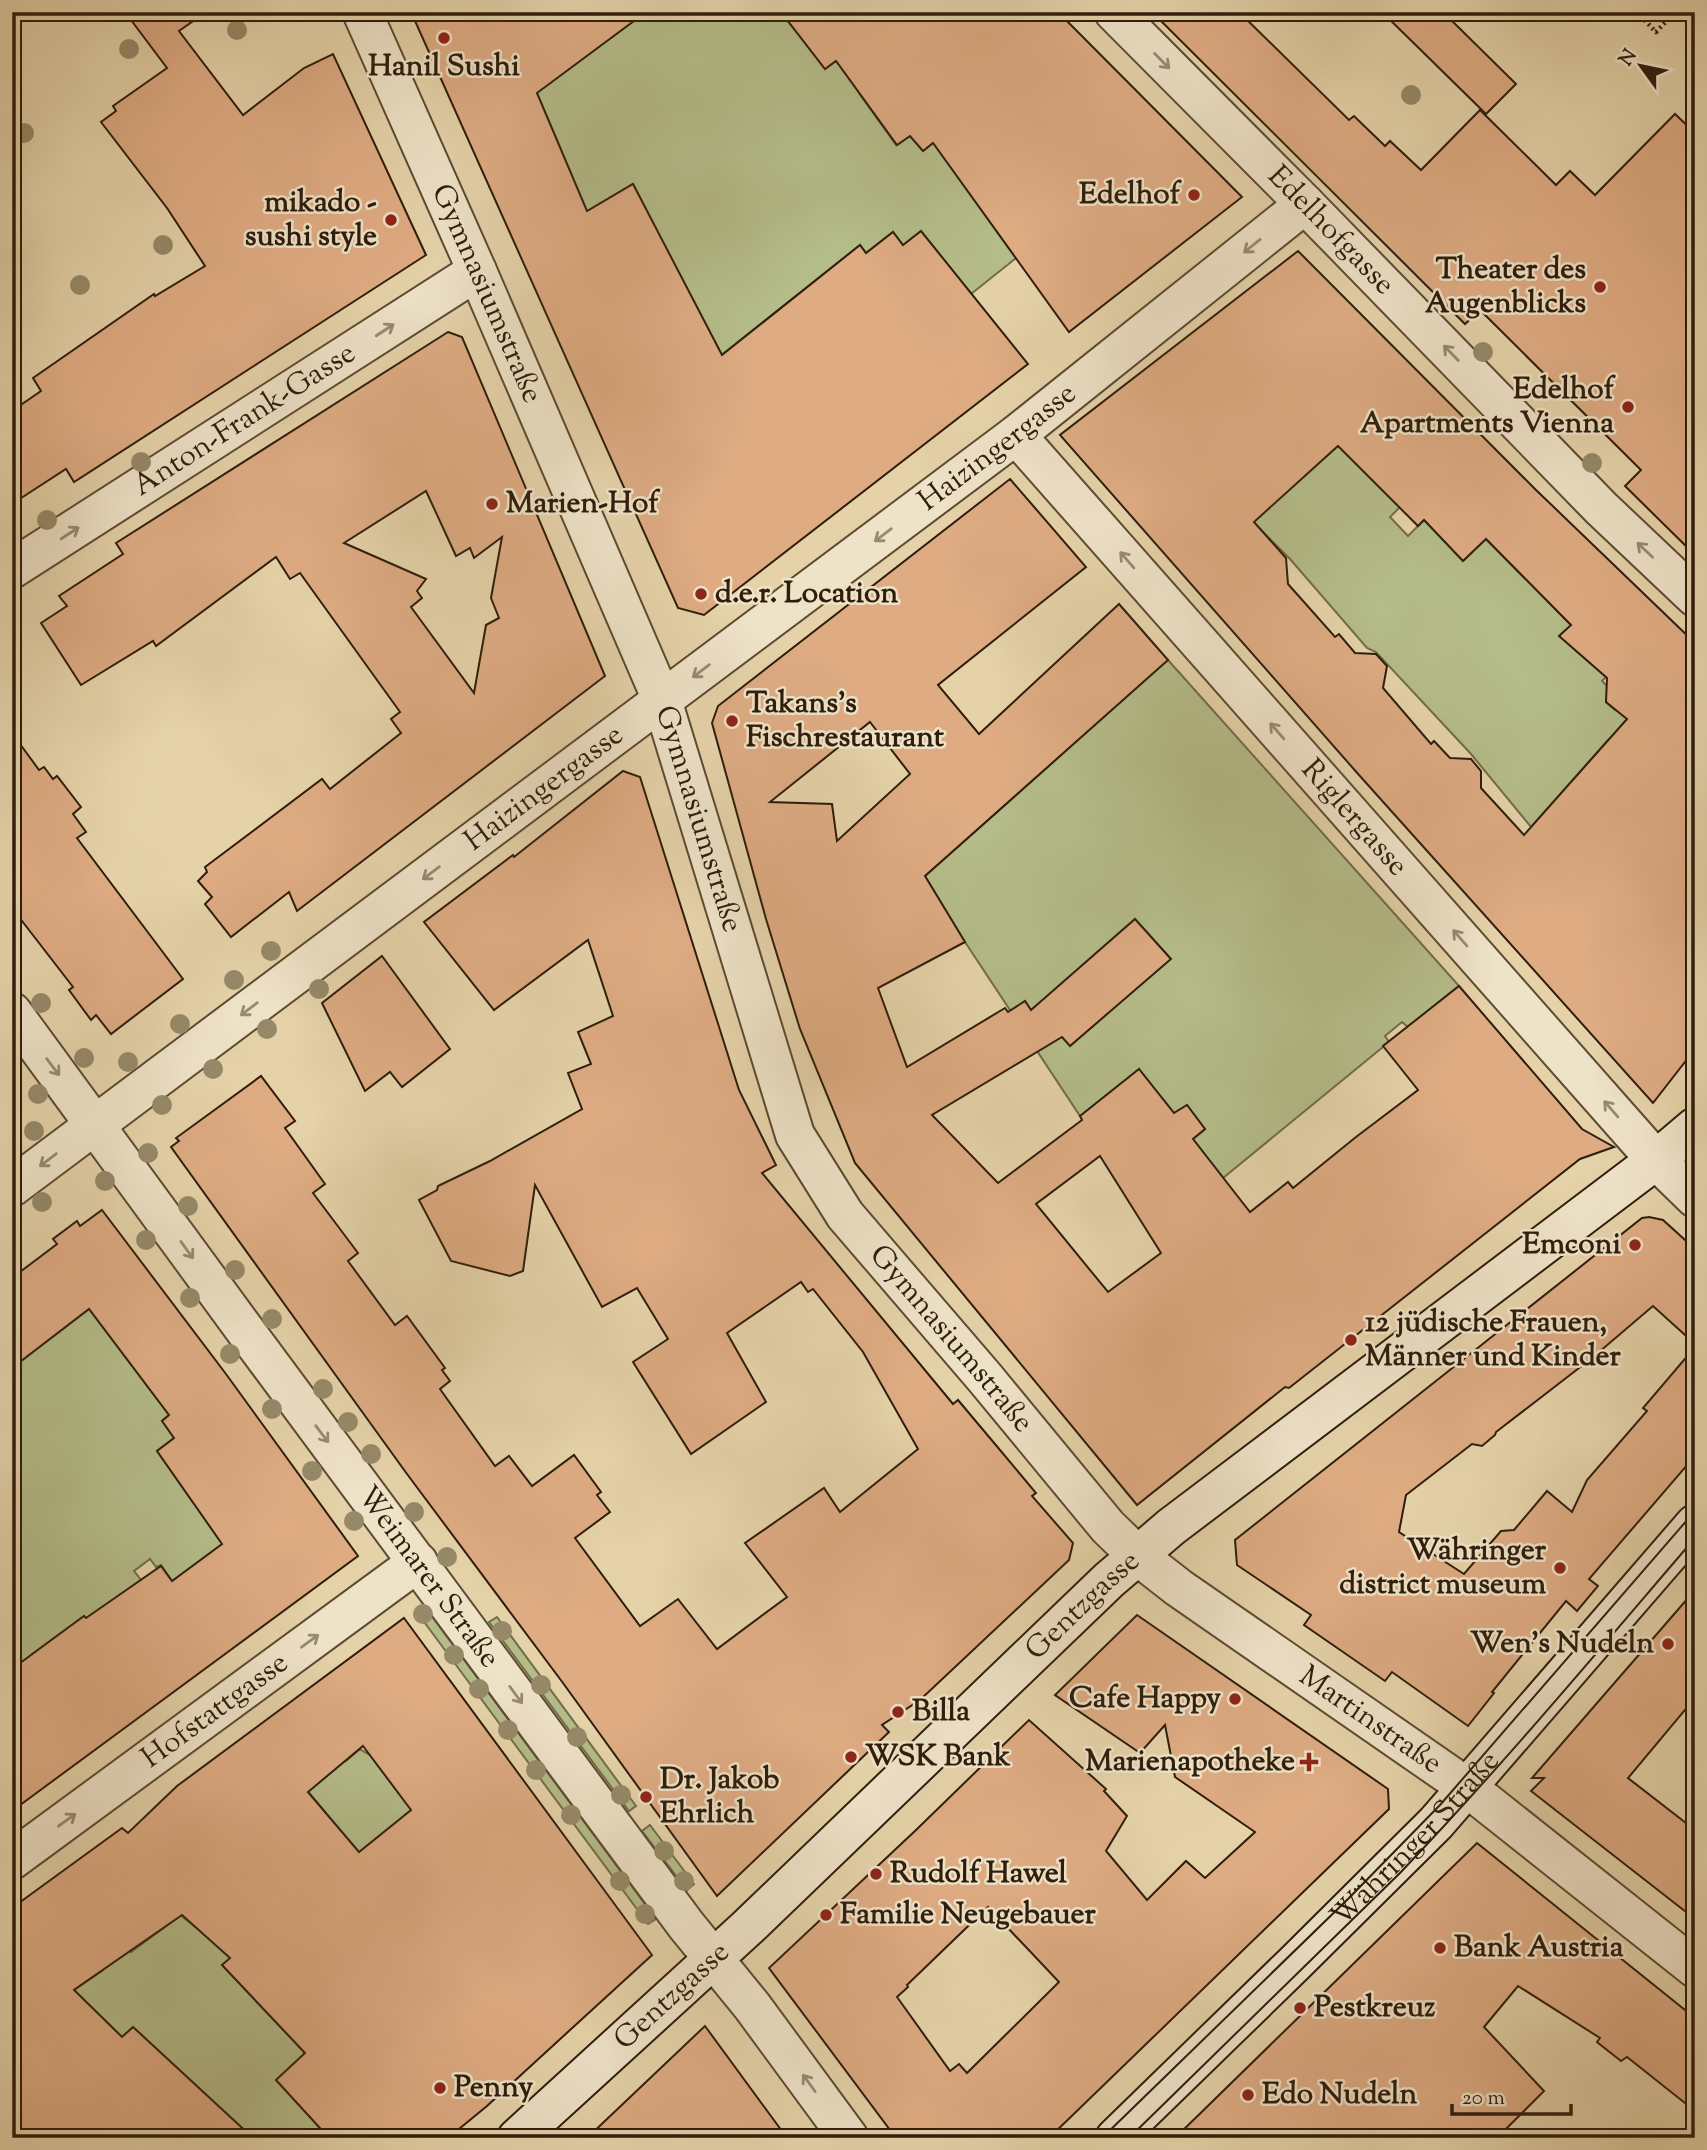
<svg xmlns="http://www.w3.org/2000/svg" width="1707" height="2150" viewBox="0 0 1707 2150" font-family="'Sorts Mill Goudy',serif">
  <rect width="100%" height="100%" fill="#e5d2a9"/>
  <filter id="stains"><feTurbulence type="fractalNoise" baseFrequency=".00286" numOctaves="4"/><feColorMatrix values="0 0 0 0 .2 0 0 0 0 .09 0 0 0 0 .02 0 0 0 .5 -.17"/></filter>
  <radialGradient id="worn" r=".72"><stop offset=".6" stop-color="#630" stop-opacity="0"/><stop offset="1" stop-color="#630" stop-opacity=".3"/></radialGradient>
  <g fill="#b4bc89" stroke="#716c4a" stroke-width="2">
    <path d="M 646,12 L 796,12 L 787,20 L 825,68 L 839,59 L 861,96 L 896,145 L 910,136 L 923,150 L 933,143 L 1050,231 L 971,294 L 903,245 L 893,232 L 866,253 L 860,245 L 720,356 L 633,184 L 581,215 L 529,74 L 573,65 Z"/>
    <path d="M 1304,371 L 1400,507 L 1390,517 L 1408,536 L 1424,520 L 1486,539 L 1571,625 L 1608,675 L 1602,681 L 1608,687 L 1606,702 L 1615,710 L 1629,711 L 1656,765 L 1608,740 L 1531,827 L 1471,754 L 1376,652 L 1367,648 L 1290,559 L 1253,522 Z"/>
    <path d="M 1168,660 L 1459,986 L 1408,1027 L 1402,1022 L 1385,1036 L 1389,1042 L 1223,1178 L 1193,1139 L 1205,1129 L 1187,1105 L 1174,1113 L 1139,1070 L 1080,1116 L 965,942 L 925,876 Z"/>
    <path d="M 89,1309 L 169,1415 L 162,1421 L 174,1438 L 157,1451 L 192,1501 L 246,1537 L 172,1581 L 161,1565 L 156,1567 L 150,1559 L 134,1571 L 141,1580 L 100,1638 L 84,1616 L 31,1655 L 46,1676 L 12,1684 L 12,1368 Z"/>
    <path d="M 423,1605 L 425,1607 L 656,1919 L 648,1924 L 416,1611 Z"/>
    <path d="M 497,1617 L 636,1806 L 629,1811 L 489,1622 Z"/>
    <path d="M 360,1749 L 368,1754 L 378,1755 L 418,1819 L 222,1965 L 305,2053 L 276,2080 L 324,2132 L 316,2138 L 253,2138 L 133,2027 L 122,2037 L 74,1990 L 102,1971 L 87,1949 L 113,1927 L 131,1952 L 177,1918 L 159,1898 L 210,1939 L 325,1812 L 303,1786 L 343,1757 L 346,1761 Z"/>
    <path d="M 650,1825 L 694,1884 L 687,1890 L 642,1831 Z"/>
  </g>
  <g fill="#deab83" stroke="#2e1d0c" stroke-width="2" fill-rule="evenodd">
    <path d="M 125,12 L 206,12 L 179,31 L 243,115 L 304,68 L 333,54 L 426,255 L 74,482 L 66,469 L 12,504 L 12,411 L 41,391 L 33,378 L 154,294 L 155,296 L 205,266 L 167,208 L 101,122 L 116,111 L 113,106 L 167,68 Z"/>
    <path d="M 411,12 L 646,12 L 537,93 L 587,211 L 633,184 L 722,355 L 860,245 L 866,253 L 893,232 L 903,245 L 921,231 L 1028,364 L 704,615 L 678,608 Z"/>
    <path d="M 781,12 L 1058,12 L 1242,197 L 1069,332 L 933,143 L 923,151 L 910,136 L 897,145 L 836,61 L 825,69 Z"/>
    <path d="M 1152,12 L 1239,12 L 1349,120 L 1354,116 L 1385,146 L 1390,141 L 1421,170 L 1480,110 L 1556,185 L 1570,171 L 1595,195 L 1675,114 L 1695,133 L 1695,555 L 1625,486 L 1641,470 L 1480,310 L 1465,324 Z"/>
    <path d="M 1382,12 L 1443,12 L 1516,84 L 1486,114 Z"/>
    <path d="M 1298,251 L 1535,489 L 1695,643 L 1695,1049 L 1653,1103 L 1359,775 L 1060,435 ZM 1338,446 L 1418,526 L 1424,520 L 1463,561 L 1486,539 L 1571,625 L 1559,636 L 1607,678 L 1606,702 L 1627,719 L 1524,835 L 1481,788 L 1481,771 L 1471,759 L 1450,758 L 1434,741 L 1431,744 L 1383,688 L 1387,666 L 1376,654 L 1355,653 L 1339,634 L 1335,637 L 1288,584 L 1286,558 L 1254,522 Z"/>
    <path d="M 448,332 L 462,337 L 605,676 L 297,911 L 289,892 L 231,937 L 205,904 L 212,897 L 198,881 L 207,872 L 205,867 L 322,779 L 330,789 L 401,733 L 391,719 L 400,712 L 300,573 L 290,579 L 276,557 L 156,646 L 153,641 L 81,685 L 41,623 L 67,606 L 59,596 L 123,554 L 116,543 ZM 426,491 L 456,556 L 470,548 L 474,558 L 502,537 L 491,598 L 499,618 L 486,625 L 474,693 L 411,607 L 422,598 L 417,591 L 426,579 L 344,543 Z"/>
    <path d="M 1010,479 L 1086,567 L 938,685 L 979,734 L 1119,604 L 1168,660 L 925,876 L 965,942 L 878,988 L 907,1067 L 1005,1008 L 1008,1012 L 1025,1001 L 1031,1010 L 1135,919 L 1171,959 L 1070,1046 L 1062,1037 L 932,1115 L 998,1183 L 1082,1120 L 1080,1116 L 1139,1069 L 1174,1113 L 1187,1105 L 1205,1129 L 1193,1139 L 1250,1212 L 1288,1182 L 1293,1188 L 1356,1137 L 1418,1090 L 1383,1046 L 1459,986 L 1582,1129 L 1614,1147 L 1580,1159 L 1289,1388 L 1285,1387 L 1137,1505 L 855,1163 L 800,1029 L 766,919 L 712,723 L 718,706 ZM 870,722 L 910,774 L 837,841 L 832,804 L 770,802 ZM 1100,1156 L 1161,1253 L 1108,1292 L 1036,1204 Z"/>
    <path d="M 12,733 L 39,770 L 44,767 L 53,779 L 57,776 L 81,807 L 73,814 L 86,832 L 77,838 L 183,979 L 111,1034 L 96,1015 L 91,1020 L 69,990 L 73,987 L 12,908 Z"/>
    <path d="M 623,771 L 640,777 L 739,1090 L 776,1165 L 762,1173 L 953,1404 L 958,1400 L 1000,1450 L 1036,1493 L 1032,1496 L 1073,1543 L 1069,1560 L 920,1700 L 882,1725 L 889,1732 L 717,1896 L 563,1683 L 407,1474 L 171,1147 L 179,1141 L 176,1138 L 261,1076 L 295,1121 L 285,1128 L 325,1184 L 313,1193 L 358,1253 L 348,1261 L 395,1325 L 407,1316 L 445,1368 L 442,1370 L 450,1381 L 440,1389 L 495,1466 L 509,1456 L 532,1486 L 574,1455 L 601,1492 L 597,1495 L 610,1512 L 575,1538 L 640,1626 L 678,1599 L 717,1649 L 787,1597 L 745,1543 L 824,1488 L 840,1512 L 918,1449 L 863,1352 L 813,1289 L 808,1292 L 801,1282 L 727,1333 L 766,1402 L 691,1454 L 633,1362 L 668,1339 L 637,1288 L 602,1307 L 535,1185 L 523,1271 L 510,1276 L 451,1261 L 419,1200 L 437,1190 L 438,1186 L 490,1161 L 582,1109 L 568,1073 L 591,1064 L 578,1032 L 613,1016 L 588,940 L 494,1010 L 424,922 L 513,855 L 514,857 Z"/>
    <path d="M 382,956 L 450,1049 L 402,1087 L 390,1072 L 365,1091 L 322,1003 Z"/>
    <path d="M 102,1210 L 226,1374 L 358,1556 L 12,1811 L 12,1669 L 84,1616 L 86,1618 L 161,1566 L 172,1581 L 222,1544 L 157,1451 L 174,1438 L 162,1421 L 169,1415 L 89,1309 L 12,1368 L 12,1278 L 57,1244 L 53,1239 L 77,1221 L 80,1226 Z"/>
    <path d="M 1649,1217 L 1663,1220 L 1695,1249 L 1695,1344 L 1653,1306 L 1592,1358 L 1496,1432 L 1495,1435 L 1482,1446 L 1472,1444 L 1406,1495 L 1399,1532 L 1464,1574 L 1501,1531 L 1514,1530 L 1547,1491 L 1572,1512 L 1587,1480 L 1647,1411 L 1643,1408 L 1695,1347 L 1695,1456 L 1589,1579 L 1598,1586 L 1577,1611 L 1566,1601 L 1492,1692 L 1494,1693 L 1468,1726 L 1392,1672 L 1385,1681 L 1304,1625 L 1311,1615 L 1237,1565 L 1235,1540 L 1642,1218 Z"/>
    <path d="M 1695,1590 L 1695,1698 L 1628,1778 L 1695,1830 L 1695,1919 L 1531,1791 L 1544,1778 L 1532,1778 Z"/>
    <path d="M 1137,1615 L 1388,1789 L 1389,1809 L 1049,2138 L 896,2138 L 769,1968 L 916,1830 L 1029,1720 L 1106,1789 L 1104,1791 L 1127,1816 L 1106,1851 L 1147,1900 L 1186,1861 L 1205,1878 L 1255,1832 L 1175,1777 L 1165,1725 L 1140,1753 L 1055,1695 ZM 988,1907 L 1059,1982 L 967,2073 L 959,2064 L 950,2071 L 897,1997 L 908,1987 L 907,1985 Z"/>
    <path d="M 404,1618 L 652,1955 L 487,2106 L 448,2138 L 329,2138 L 276,2080 L 305,2053 L 222,1965 L 230,1958 L 182,1915 L 74,1990 L 122,2037 L 133,2027 L 253,2138 L 23,2138 L 12,2124 L 12,1908 L 122,1828 L 128,1833 L 177,1786 ZM 363,1746 L 411,1810 L 359,1852 L 308,1792 Z"/>
    <path d="M 1477,1843 L 1695,2018 L 1695,2111 L 1627,2057 L 1621,2061 L 1597,2042 L 1600,2038 L 1518,1986 L 1484,2027 L 1544,2091 L 1497,2138 L 1175,2138 Z"/>
    <path d="M 705,2026 L 787,2138 L 587,2138 Z"/>
  </g>
  <g fill="none" stroke-linecap="round" stroke-linejoin="round">
    <g stroke="#5c4a33" stroke-width="42">
      <g id="minor">
        <path id="s1" d="M 1114,12 L 1305,204 L 1601,508 L 1695,597"/>
        <path id="s2" d="M 1016,435 L 1656,1160 L 1695,1198"/>
        <path id="s3" d="M 12,569 L 477,271"/>
        <path id="s4" d="M 12,1012 L 247,1333 L 686,1925 L 752,2006 L 849,2138"/>
        <path id="s5" d="M 12,1187 L 1016,435 L 1305,204"/>
        <path id="s6" d="M 12,1860 L 418,1562"/>
      </g>
    </g>
    <g stroke="#5c4a33" stroke-width="42">
      <g id="tertiary">
        <path id="s7" d="M 362,12 L 477,271 L 662,700 L 795,1135 L 845,1215 L 985,1378 L 1108,1527 L 1138,1556 L 1179,1588 L 1468,1788 L 1695,1968"/>
      </g>
    </g>
    <g stroke="#2e1d0c" stroke-width="42">
      <g id="secondary">
        <path id="s8" d="M 517,2138 L 748,1927 L 1109,1580 L 1171,1527 L 1656,1160 L 1695,1127"/>
        <path id="s9" d="M 1115,2138 L 1294,1964 L 1436,1823 L 1695,1524"/>
      </g>
    </g>
    <path stroke="#2e1d0c" stroke-width="4.5" stroke-dasharray="2 3.5" stroke-linecap="butt" d="M 1637,12 L 1656,32 L 1675,12"/>
    <use href="#minor" stroke="#eee2c7" stroke-width="38"/>
    <use href="#tertiary" stroke="#eee2c7" stroke-width="38"/>
    <use href="#secondary" stroke="#eee2c7" stroke-width="38"/>
    <g stroke="#2e1d0c" stroke-width="2">
      <path d="M 1102,2138 L 1349,1898 L 1440,1805 L 1695,1511"/>
      <path d="M 1129,2138 L 1400,1873 C 1503,1765 1598,1651 1695,1538"/>
    </g>
  </g>
  <g fill="#968968">
    <circle cx="237" cy="30" r="10"/>
    <circle cx="129" cy="49" r="10"/>
    <circle cx="1411" cy="95" r="10"/>
    <circle cx="24" cy="133" r="10"/>
    <circle cx="163" cy="245" r="10"/>
    <circle cx="80" cy="285" r="10"/>
    <circle cx="1483" cy="352" r="10"/>
    <circle cx="141" cy="462" r="10"/>
    <circle cx="1592" cy="463" r="10"/>
    <circle cx="47" cy="520" r="10"/>
    <circle cx="271" cy="951" r="10"/>
    <circle cx="234" cy="980" r="10"/>
    <circle cx="319" cy="989" r="10"/>
    <circle cx="41" cy="1003" r="10"/>
    <circle cx="180" cy="1024" r="10"/>
    <circle cx="267" cy="1029" r="10"/>
    <circle cx="84" cy="1058" r="10"/>
    <circle cx="128" cy="1062" r="10"/>
    <circle cx="213" cy="1069" r="10"/>
    <circle cx="38" cy="1094" r="10"/>
    <circle cx="162" cy="1105" r="10"/>
    <circle cx="34" cy="1131" r="10"/>
    <circle cx="148" cy="1153" r="10"/>
    <circle cx="105" cy="1181" r="10"/>
    <circle cx="42" cy="1202" r="10"/>
    <circle cx="188" cy="1206" r="10"/>
    <circle cx="146" cy="1240" r="10"/>
    <circle cx="235" cy="1270" r="10"/>
    <circle cx="190" cy="1298" r="10"/>
    <circle cx="272" cy="1319" r="10"/>
    <circle cx="230" cy="1354" r="10"/>
    <circle cx="323" cy="1389" r="10"/>
    <circle cx="272" cy="1409" r="10"/>
    <circle cx="348" cy="1422" r="10"/>
    <circle cx="371" cy="1454" r="10"/>
    <circle cx="312" cy="1471" r="10"/>
    <circle cx="414" cy="1512" r="10"/>
    <circle cx="354" cy="1521" r="10"/>
    <circle cx="447" cy="1557" r="10"/>
    <circle cx="423" cy="1614" r="10"/>
    <circle cx="502" cy="1631" r="10"/>
    <circle cx="454" cy="1655" r="10"/>
    <circle cx="541" cy="1685" r="10"/>
    <circle cx="479" cy="1689" r="10"/>
    <circle cx="508" cy="1730" r="10"/>
    <circle cx="577" cy="1737" r="10"/>
    <circle cx="536" cy="1770" r="10"/>
    <circle cx="621" cy="1795" r="10"/>
    <circle cx="571" cy="1815" r="10"/>
    <circle cx="664" cy="1851" r="10"/>
    <circle cx="620" cy="1881" r="10"/>
    <circle cx="684" cy="1881" r="10"/>
    <circle cx="645" cy="1914" r="10"/>
  </g>
  <defs><path id="oneway-shaft" d="M-6 0H5M1.5-3L5.5 0L1.5 3" fill="none" stroke-width="1.6" stroke-linecap="round" stroke-linejoin="round" transform="scale(1.75)"/></defs>
  <g stroke="#988973">
    <use href="#oneway-shaft" transform="translate(1162 61) rotate(45)"/>
    <use href="#oneway-shaft" transform="translate(1252 246) rotate(141)"/>
    <use href="#oneway-shaft" transform="translate(385 330) rotate(-33)"/>
    <use href="#oneway-shaft" transform="translate(1451 353) rotate(-134)"/>
    <use href="#oneway-shaft" transform="translate(70 533) rotate(-33)"/>
    <use href="#oneway-shaft" transform="translate(883 535) rotate(143)"/>
    <use href="#oneway-shaft" transform="translate(1645 550) rotate(-137)"/>
    <use href="#oneway-shaft" transform="translate(1127 560) rotate(-131)"/>
    <use href="#oneway-shaft" transform="translate(701 671) rotate(143)"/>
    <use href="#oneway-shaft" transform="translate(1277 731) rotate(-131)"/>
    <use href="#oneway-shaft" transform="translate(431 873) rotate(143)"/>
    <use href="#oneway-shaft" transform="translate(1460 938) rotate(-131)"/>
    <use href="#oneway-shaft" transform="translate(249 1009) rotate(143)"/>
    <use href="#oneway-shaft" transform="translate(53 1067) rotate(53)"/>
    <use href="#oneway-shaft" transform="translate(1611 1109) rotate(-131)"/>
    <use href="#oneway-shaft" transform="translate(48 1160) rotate(143)"/>
    <use href="#oneway-shaft" transform="translate(187 1250) rotate(54)"/>
    <use href="#oneway-shaft" transform="translate(322 1434) rotate(53)"/>
    <use href="#oneway-shaft" transform="translate(310 1641) rotate(-36)"/>
    <use href="#oneway-shaft" transform="translate(516 1695) rotate(54)"/>
    <use href="#oneway-shaft" transform="translate(67 1820) rotate(-36)"/>
    <use href="#oneway-shaft" transform="translate(809 2083) rotate(-126)"/>
  </g>
  <g fill="#8f2418" stroke="#eee2c7" stroke-width="2.5">
    <circle cx="444" cy="38" r="7"/>
    <circle cx="1194" cy="195" r="7"/>
    <circle cx="391" cy="220" r="7"/>
    <circle cx="1600" cy="287" r="7"/>
    <circle cx="1628" cy="407" r="7"/>
    <circle cx="492" cy="504" r="7"/>
    <circle cx="701" cy="594" r="7"/>
    <circle cx="732" cy="721" r="7"/>
    <circle cx="1635" cy="1245" r="7"/>
    <circle cx="1351" cy="1340" r="7"/>
    <circle cx="1560" cy="1568" r="7"/>
    <circle cx="1668" cy="1644" r="7"/>
    <circle cx="1235" cy="1699" r="7"/>
    <circle cx="898" cy="1712" r="7"/>
    <circle cx="851" cy="1757" r="7"/>
    <path d="M1305.5 1751.5h7v7h7v7h-7v7h-7v-7h-7v-7h7z"/>
    <circle cx="646" cy="1797" r="7"/>
    <circle cx="876" cy="1874" r="7"/>
    <circle cx="826" cy="1915" r="7"/>
    <circle cx="1440" cy="1948" r="7"/>
    <circle cx="1300" cy="2008" r="7"/>
    <circle cx="440" cy="2088" r="7"/>
    <circle cx="1248" cy="2095" r="7"/>
  </g>
  <g text-anchor="middle" dominant-baseline="central" stroke-width="5" stroke-linejoin="round" paint-order="stroke">
    <g font-size="30" font-weight="bold" fill="#2e1d0c" stroke="#eee2c7" text-anchor="start">
      <text x="444" y="67" text-anchor="middle">Hanil Sushi</text>
      <text x="1180" y="195" text-anchor="end">Edelhof</text>
      <text x="377" y="203" text-anchor="end">mikado -<tspan x="377" dy="34">sushi style</tspan></text>
      <text x="1586" y="270" text-anchor="end">Theater des<tspan x="1586" dy="34">Augenblicks</tspan></text>
      <text x="1614" y="390" text-anchor="end">Edelhof<tspan x="1614" dy="34">Apartments Vienna</tspan></text>
      <text x="506" y="504">Marien-Hof</text>
      <text x="715" y="594">d.e.r. Location</text>
      <text x="746" y="704">Takans's<tspan x="746" dy="34">Fischrestaurant</tspan></text>
      <text x="1621" y="1245" text-anchor="end">Emconi</text>
      <text x="1365" y="1323">12 jüdische Frauen,<tspan x="1365" dy="34">Männer und Kinder</tspan></text>
      <text x="1546" y="1551" text-anchor="end">Währinger<tspan x="1546" dy="34">district museum</tspan></text>
      <text x="1654" y="1644" text-anchor="end">Wen's Nudeln</text>
      <text x="1221" y="1699" text-anchor="end">Cafe Happy</text>
      <text x="912" y="1712">Billa</text>
      <text x="865" y="1757">WSK Bank</text>
      <text x="1295" y="1762" text-anchor="end">Marienapotheke</text>
      <text x="660" y="1780">Dr. Jakob<tspan x="660" dy="34">Ehrlich</tspan></text>
      <text x="890" y="1874">Rudolf Hawel</text>
      <text x="840" y="1915">Familie Neugebauer</text>
      <text x="1454" y="1948">Bank Austria</text>
      <text x="1314" y="2008">Pestkreuz</text>
      <text x="454" y="2088">Penny</text>
      <text x="1262" y="2095">Edo Nudeln</text>
    </g>
    <g font-size="30" fill="#2e1d0c" stroke="#eee2c7">
      <text stroke="none"><textPath href="#s1" startOffset="308">Edelhofgasse</textPath></text>
      <text stroke="none"><textPath href="#s7" startOffset="308">Gymnasiumstraße</textPath></text>
      <text stroke="none"><textPath href="#s3" startOffset="276">Anton-Frank-Gasse</textPath></text>
      <text stroke="none"><textPath href="#s5" startOffset="1232">Haizingergasse</textPath></text>
      <text stroke="none"><textPath href="#s5" startOffset="665">Haizingergasse</textPath></text>
      <text stroke="none"><textPath href="#s2" startOffset="511">Riglergasse</textPath></text>
      <text stroke="none"><textPath href="#s7" startOffset="875">Gymnasiumstraße</textPath></text>
      <text stroke="none"><textPath href="#s7" startOffset="1463">Gymnasiumstraße</textPath></text>
      <text stroke="none"><textPath href="#s4" startOffset="702">Weimarer Straße</textPath></text>
      <text stroke="none"><textPath href="#s8" startOffset="777">Gentzgasse</textPath></text>
      <text stroke="none"><textPath href="#s6" startOffset="252">Hofstattgasse</textPath></text>
      <text stroke="none"><textPath href="#s7" startOffset="2034">Martinstraße</textPath></text>
      <text stroke="none"><textPath href="#s9" startOffset="424">Währinger Straße</textPath></text>
      <text stroke="none"><textPath href="#s8" startOffset="210">Gentzgasse</textPath></text>
    </g>
  </g>
  <rect width="1707" height="2150" fill="none" stroke="#e5d2a9" stroke-width="42"/>
  <rect x="14" y="14" width="1679" height="2122" fill="none" stroke="#2e1d0c" stroke-width="3.5"/>
  <rect x="21" y="21" width="1665" height="2108" fill="none" stroke="#2e1d0c" stroke-width="2"/>
  <g transform="translate(1641 66) rotate(303)" stroke="#eee2c7" stroke-width="5" paint-order="stroke">
  <path d="M0-5L12 26L0 18L-12 26Z" fill="#2e1d0c"/>
  <text y="-10" font-size="19" font-weight="bold" text-anchor="middle" fill="#2e1d0c">N</text>
  </g>
  <path d="M1452 2104v10h119v-10" fill="none" stroke="#2e1d0c" stroke-width="3.5"/>
  <text x="1462" y="2104" font-size="21" fill="#2e1d0c" stroke="#eee2c7" stroke-width="5" paint-order="stroke">20 m</text>
  <rect width="100%" height="100%" filter="url(#stains)"/>
  <rect width="100%" height="100%" fill="url(#worn)"/>
</svg>
